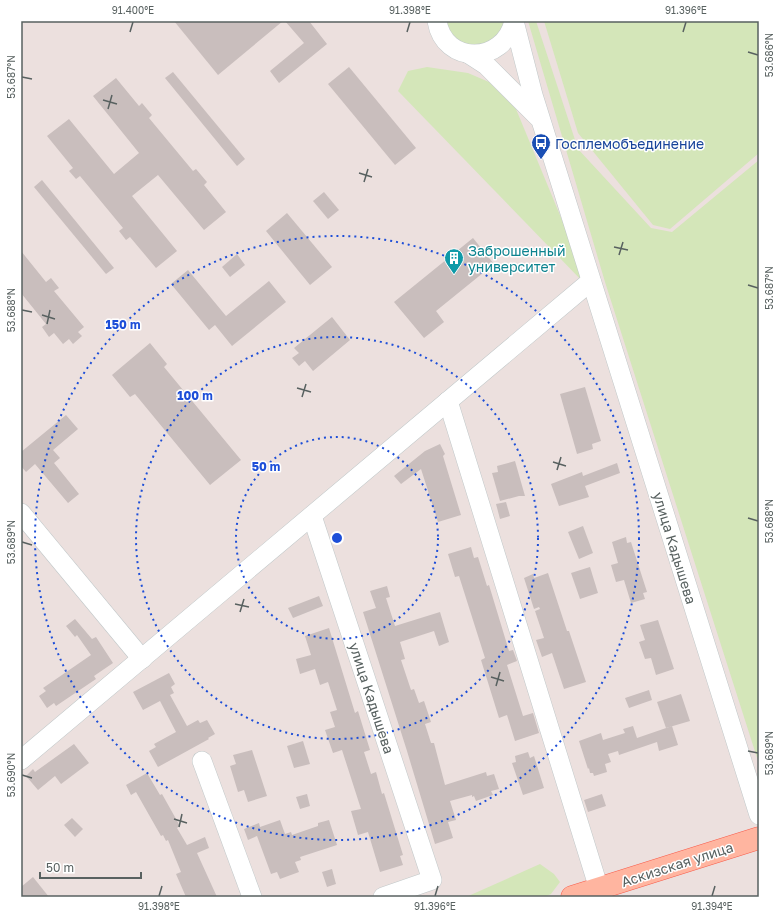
<svg xmlns="http://www.w3.org/2000/svg" width="780" height="918" viewBox="0 0 780 918" font-family="'Golos Text',sans-serif">
  <rect width="100%" height="100%" fill="#ece0de"/>
  <g fill="#d4e6b9">
    <path d="M 445,21 L 504,21 C 502,27 500,33 495,38 C 482,49 459,48 450,33 C 448,29 447,25 445,21 Z"/>
    <path d="M 528,21 L 536,21 L 578,149 L 651,228 L 672,232 L 759,160 L 759,764 L 605,282 Z"/>
    <path d="M 544,21 L 759,21 L 759,153 L 670,229 L 653,225 L 578,133 Z"/>
    <path d="M 427,67 L 468,73 L 489,82 L 516,109 L 584,273 L 585,284 L 398,91 L 408,71 Z"/>
    <path d="M 540,864 L 554,874 L 560,882 L 551,894 L 544,897 L 466,897 Z"/>
  </g>
  <g fill="#c9bebd">
    <path d="M 174,21 L 283,21 L 218,75 Z"/>
    <path d="M 285,21 L 309,21 L 327,44 L 279,83 L 270,71 L 304,43 Z"/>
    <path d="M 349,67 L 416,148 L 395,165 L 328,84 Z"/>
    <path d="M 173,72 L 245,159 L 237,166 L 165,78 Z"/>
    <path d="M 116,78 L 139,106 L 142,103 L 152,115 L 149,118 L 193,171 L 196,169 L 207,182 L 204,185 L 226,212 L 204,230 L 158,175 L 132,196 L 177,251 L 156,268 L 130,237 L 126,240 L 119,231 L 123,228 L 80,176 L 76,179 L 69,171 L 73,168 L 47,136 L 69,119 L 114,174 L 139,153 L 93,96 Z"/>
    <path d="M 42,180 L 114,268 L 106,274 L 34,187 Z"/>
    <path d="M 324,192 L 339,210 L 328,219 L 313,201 Z"/>
    <path d="M 287,213 L 332,267 L 310,285 L 266,231 Z"/>
    <path d="M 473,238 L 494,264 L 436,311 L 444,322 L 424,338 L 394,302 Z"/>
    <path d="M 21,251 L 46,282 L 51,278 L 59,288 L 54,291 L 84,327 L 78,332 L 82,336 L 73,344 L 69,339 L 63,344 L 54,333 L 49,337 L 42,327 L 46,324 L 21,293 Z"/>
    <path d="M 237,254 L 245,265 L 230,277 L 222,267 Z"/>
    <path d="M 188,270 L 226,316 L 269,281 L 286,302 L 232,346 L 215,325 L 209,330 L 171,284 Z"/>
    <path d="M 332,317 L 350,340 L 313,371 L 305,361 L 299,366 L 292,358 L 299,353 L 294,348 Z"/>
    <path d="M 150,343 L 167,364 L 164,367 L 241,460 L 210,485 L 135,394 L 130,397 L 112,375 Z"/>
    <path d="M 585,387 L 601,441 L 592,444 L 593,449 L 577,454 L 560,394 Z"/>
    <path d="M 66,415 L 78,429 L 53,450 L 60,458 L 54,463 L 79,494 L 68,503 L 35,464 L 26,472 L 21,466 L 21,452 Z"/>
    <path d="M 440,444 L 445,454 L 443,456 L 461,515 L 438,522 L 421,469 L 401,484 L 394,476 L 425,451 Z"/>
    <path d="M 515,461 L 525,496 L 519,496 L 500,501 L 492,473 L 498,472 L 497,466 Z"/>
    <path d="M 617,463 L 620,473 L 585,486 L 589,497 L 559,506 L 551,484 L 582,472 L 583,476 Z"/>
    <path d="M 506,502 L 510,516 L 500,519 L 496,504 Z"/>
    <path d="M 583,526 L 593,553 L 579,559 L 568,532 Z"/>
    <path d="M 626,537 L 627,543 L 631,542 L 647,592 L 643,593 L 645,599 L 631,603 L 624,580 L 616,582 L 611,565 L 618,563 L 612,542 Z"/>
    <path d="M 471,547 L 474,558 L 478,557 L 487,586 L 489,585 L 509,651 L 513,650 L 517,661 L 507,665 L 523,716 L 533,713 L 539,733 L 515,741 L 507,715 L 499,718 L 481,660 L 485,658 L 459,576 L 455,577 L 448,554 Z"/>
    <path d="M 590,567 L 598,593 L 580,599 L 571,573 Z"/>
    <path d="M 548,573 L 567,631 L 569,631 L 586,682 L 564,689 L 552,653 L 542,657 L 536,640 L 544,638 L 535,611 L 540,609 L 539,607 L 534,609 L 524,578 L 533,574 L 534,578 Z"/>
    <path d="M 387,586 L 390,597 L 386,598 L 395,626 L 440,612 L 449,642 L 439,646 L 434,631 L 400,642 L 405,659 L 401,660 L 411,690 L 414,689 L 419,703 L 424,701 L 431,722 L 425,724 L 431,743 L 434,743 L 445,785 L 486,772 L 487,776 L 494,774 L 499,789 L 491,791 L 493,795 L 476,801 L 474,796 L 472,797 L 472,795 L 450,801 L 456,820 L 448,822 L 453,838 L 435,844 L 407,751 L 363,612 L 376,608 L 370,591 Z"/>
    <path d="M 319,596 L 323,606 L 293,618 L 288,608 Z"/>
    <path d="M 75,619 L 92,639 L 96,637 L 113,663 L 94,676 L 96,679 L 56,706 L 54,703 L 47,708 L 39,696 L 46,691 L 43,688 L 91,655 L 77,635 L 75,637 L 66,626 Z"/>
    <path d="M 658,620 L 674,669 L 656,675 L 651,658 L 645,659 L 639,642 L 645,640 L 640,625 Z"/>
    <path d="M 329,628 L 355,713 L 358,711 L 370,750 L 364,752 L 371,774 L 376,772 L 382,794 L 384,793 L 403,855 L 400,856 L 403,865 L 380,872 L 368,832 L 358,835 L 351,811 L 361,809 L 342,750 L 333,753 L 325,730 L 335,727 L 330,712 L 337,710 L 328,682 L 320,685 L 315,669 L 300,674 L 296,659 L 311,655 L 305,636 Z"/>
    <path d="M 169,673 L 175,684 L 171,687 L 174,693 L 170,695 L 187,726 L 198,720 L 200,723 L 207,720 L 215,734 L 208,738 L 209,739 L 158,767 L 149,751 L 156,747 L 154,744 L 176,732 L 160,701 L 143,710 L 133,692 Z"/>
    <path d="M 649,690 L 652,700 L 629,708 L 625,698 Z"/>
    <path d="M 681,694 L 690,721 L 666,728 L 657,702 Z"/>
    <path d="M 633,726 L 637,738 L 672,726 L 678,745 L 659,751 L 657,742 L 619,755 L 618,751 L 608,754 L 611,762 L 605,764 L 607,772 L 594,776 L 593,773 L 590,773 L 589,768 L 588,769 L 579,741 L 601,733 L 603,740 L 625,733 L 623,729 Z"/>
    <path d="M 303,741 L 310,764 L 294,768 L 287,746 Z"/>
    <path d="M 74,744 L 89,763 L 61,784 L 55,776 L 38,790 L 26,776 L 33,769 L 35,772 Z"/>
    <path d="M 252,750 L 267,796 L 248,802 L 244,790 L 238,792 L 230,766 L 236,764 L 233,755 Z"/>
    <path d="M 528,752 L 530,758 L 534,756 L 544,788 L 523,795 L 512,763 L 516,762 L 515,756 Z"/>
    <path d="M 147,773 L 160,795 L 162,794 L 180,826 L 177,828 L 187,845 L 205,837 L 209,848 L 197,853 L 217,897 L 186,897 L 176,874 L 181,872 L 168,840 L 166,841 L 163,835 L 161,836 L 136,792 L 131,795 L 126,785 Z"/>
    <path d="M 307,794 L 310,806 L 300,809 L 296,797 Z"/>
    <path d="M 602,794 L 606,806 L 588,812 L 584,800 Z"/>
    <path d="M 72,818 L 83,829 L 75,837 L 64,825 Z"/>
    <path d="M 280,820 L 285,834 L 291,832 L 292,835 L 318,826 L 318,823 L 329,820 L 337,845 L 300,857 L 301,860 L 295,862 L 299,872 L 280,879 L 277,872 L 271,874 L 257,836 L 248,840 L 244,829 L 259,823 L 260,827 Z"/>
    <path d="M 332,869 L 336,884 L 327,887 L 322,872 Z"/>
    <path d="M 33,877 L 49,897 L 21,897 L 21,887 Z"/>
  </g>
  <g fill="none" stroke-linecap="round" stroke-linejoin="round">
    <g stroke="#c1c8c9" stroke-width="20">
      <g id="minor">
        <path d="M 437,21 C 444,65 504,65 514,21"/>
        <path d="M 514,21 L 533,95 L 759,815"/>
        <path d="M 469,54 L 486,65 L 538,117"/>
        <path d="M 448,401 L 599,889"/>
        <path d="M 21,513 L 142,659"/>
        <path d="M 312,516 L 432,880 L 383,897"/>
        <path d="M 21,760 L 591,281"/>
        <path d="M 202,761 L 252,897"/>
      </g>
    </g>
    <g stroke="#f85c4b" stroke-width="23">
      <path id="major" d="M 572,897 L 759,838"/>
    </g>
    <use href="#minor" stroke="#fff" stroke-width="19"/>
    <use href="#major" stroke="#ffb5a0" stroke-width="22"/>
  </g>
  <path fill="none" stroke="#586160" stroke-width="1.5" d="M 130,32 L 133,22M 407,32 L 410,22M 683,32 L 686,22M 748,52 L 758,55M 22,77 L 32,79M 103,100 L 117,104M 108,109 L 112,95M 359,173 L 372,177M 364,182 L 368,169M 614,247 L 628,250M 619,255 L 623,242M 748,285 L 758,288M 22,310 L 32,312M 42,315 L 55,319M 47,324 L 50,310M 297,388 L 311,392M 302,397 L 306,384M 553,462 L 566,466M 557,470 L 561,457M 748,518 L 758,521M 22,542 L 32,545M 235,604 L 249,607M 240,612 L 244,599M 491,677 L 504,681M 496,686 L 500,672M 748,751 L 758,753M 22,775 L 32,778M 174,819 L 187,823M 179,827 L 182,814M 159,896 L 162,886M 435,896 L 438,886M 712,896 L 715,886"/>
  <g fill="none" stroke="#1d4ed8" stroke-width="2" stroke-dasharray="2 4">
    <circle cx="337" cy="538" r="101"/>
    <circle cx="337" cy="538" r="201"/>
    <circle cx="337" cy="538" r="302"/>
  </g>
  <defs>
    <g id="bus-pin" transform="scale(1)"><path d="M0 17L-7.5 6A9.5 9.5 0 1 1 7.5 6Z" fill="#1a4fb4" stroke="#fff"/><path d="M-5-6H5V4H4V6H2V4H-2V6H-4V4H-5ZM-3.5-4V0h7V-4ZM-3.5 1.2v1.5H-2V1.2ZM2 1.2v1.5H3.5V1.2Z" fill="#fff"/></g>
    <g id="building-pin" transform="scale(1)"><path d="M0 17L-7.5 6A9.5 9.5 0 1 1 7.5 6Z" fill="#0f9aa8" stroke="#fff"/><path d="M-4-6H4V6H1V3H-1V6H-4ZM-2.5-4.3h1.7v1.8h-1.7ZM.8-4.3h1.7v1.8H.8ZM-2.5-1h1.7V.8h-1.7ZM.8-1h1.7V.8H.8Z" fill="#fff"/></g>
  </defs>
  <g fill-rule="evenodd">
    <use href="#bus-pin" x="541" y="143"/>
    <use href="#building-pin" x="454" y="258"/>
  </g>
  <g text-anchor="middle" dominant-baseline="central" stroke-width="3" stroke-linejoin="round" paint-order="stroke">
    <g font-size="14" fill="#164399" stroke="#fff" text-anchor="start">
      <text x="555" y="143">Госплемобъединение</text>
    </g>
    <g font-size="14" fill="#0d838f" stroke="#fff" text-anchor="start">
      <text x="468" y="250">Заброшенный<tspan x="468" dy="16">университет</tspan></text>
    </g>
    <g font-size="14" fill="#586160" stroke="#fff">
      <text transform="translate(675 548) rotate(73)">улица Кадышева</text>
      <text transform="translate(372 698) rotate(72)">улица Кадышева</text>
      <text transform="translate(677 864) rotate(-18)">Аскизская улица</text>
    </g>
  </g>
  <circle cx="337" cy="538" r="6" fill="#1d4ed8" stroke="#fff" stroke-width="2"/>
  <g font-size="12" text-anchor="middle" font-weight="bold" fill="#1d4ed8" stroke="#fff" stroke-width="3" stroke-linejoin="round" paint-order="stroke">
    <text x="123" y="329">150 m</text>
    <text x="195" y="400">100 m</text>
    <text x="266" y="471">50 m</text>
  </g>
  <rect width="780" height="918" fill="none" stroke="#ffffff" stroke-width="44"/>
  <path d="M40 872v6h101v-6" fill="none" stroke="#586160" stroke-width="2"/>
  <text x="46" y="872" font-size="12" fill="#586160" stroke="#ffffff" stroke-width="3" paint-order="stroke">50 m</text>
  <rect x="22" y="22" width="736" height="874" fill="none" stroke="#586160" stroke-width="1.5"/>
  <g font-size="10" text-anchor="middle" fill="#586160">
    <text x="133" y="14">91.400°E</text>
    <text x="410" y="14">91.398°E</text>
    <text x="686" y="14">91.396°E</text>
    <text transform="translate(769 55) rotate(-90)" y="4">53.686°N</text>
    <text transform="translate(11 77) rotate(-90)" y="4">53.687°N</text>
    <text transform="translate(769 288) rotate(-90)" y="4">53.687°N</text>
    <text transform="translate(11 310) rotate(-90)" y="4">53.688°N</text>
    <text transform="translate(769 521) rotate(-90)" y="4">53.688°N</text>
    <text transform="translate(11 542) rotate(-90)" y="4">53.689°N</text>
    <text transform="translate(769 753) rotate(-90)" y="4">53.689°N</text>
    <text transform="translate(11 775) rotate(-90)" y="4">53.690°N</text>
    <text x="159" y="910">91.398°E</text>
    <text x="435" y="910">91.396°E</text>
    <text x="712" y="910">91.394°E</text>
  </g>
</svg>
